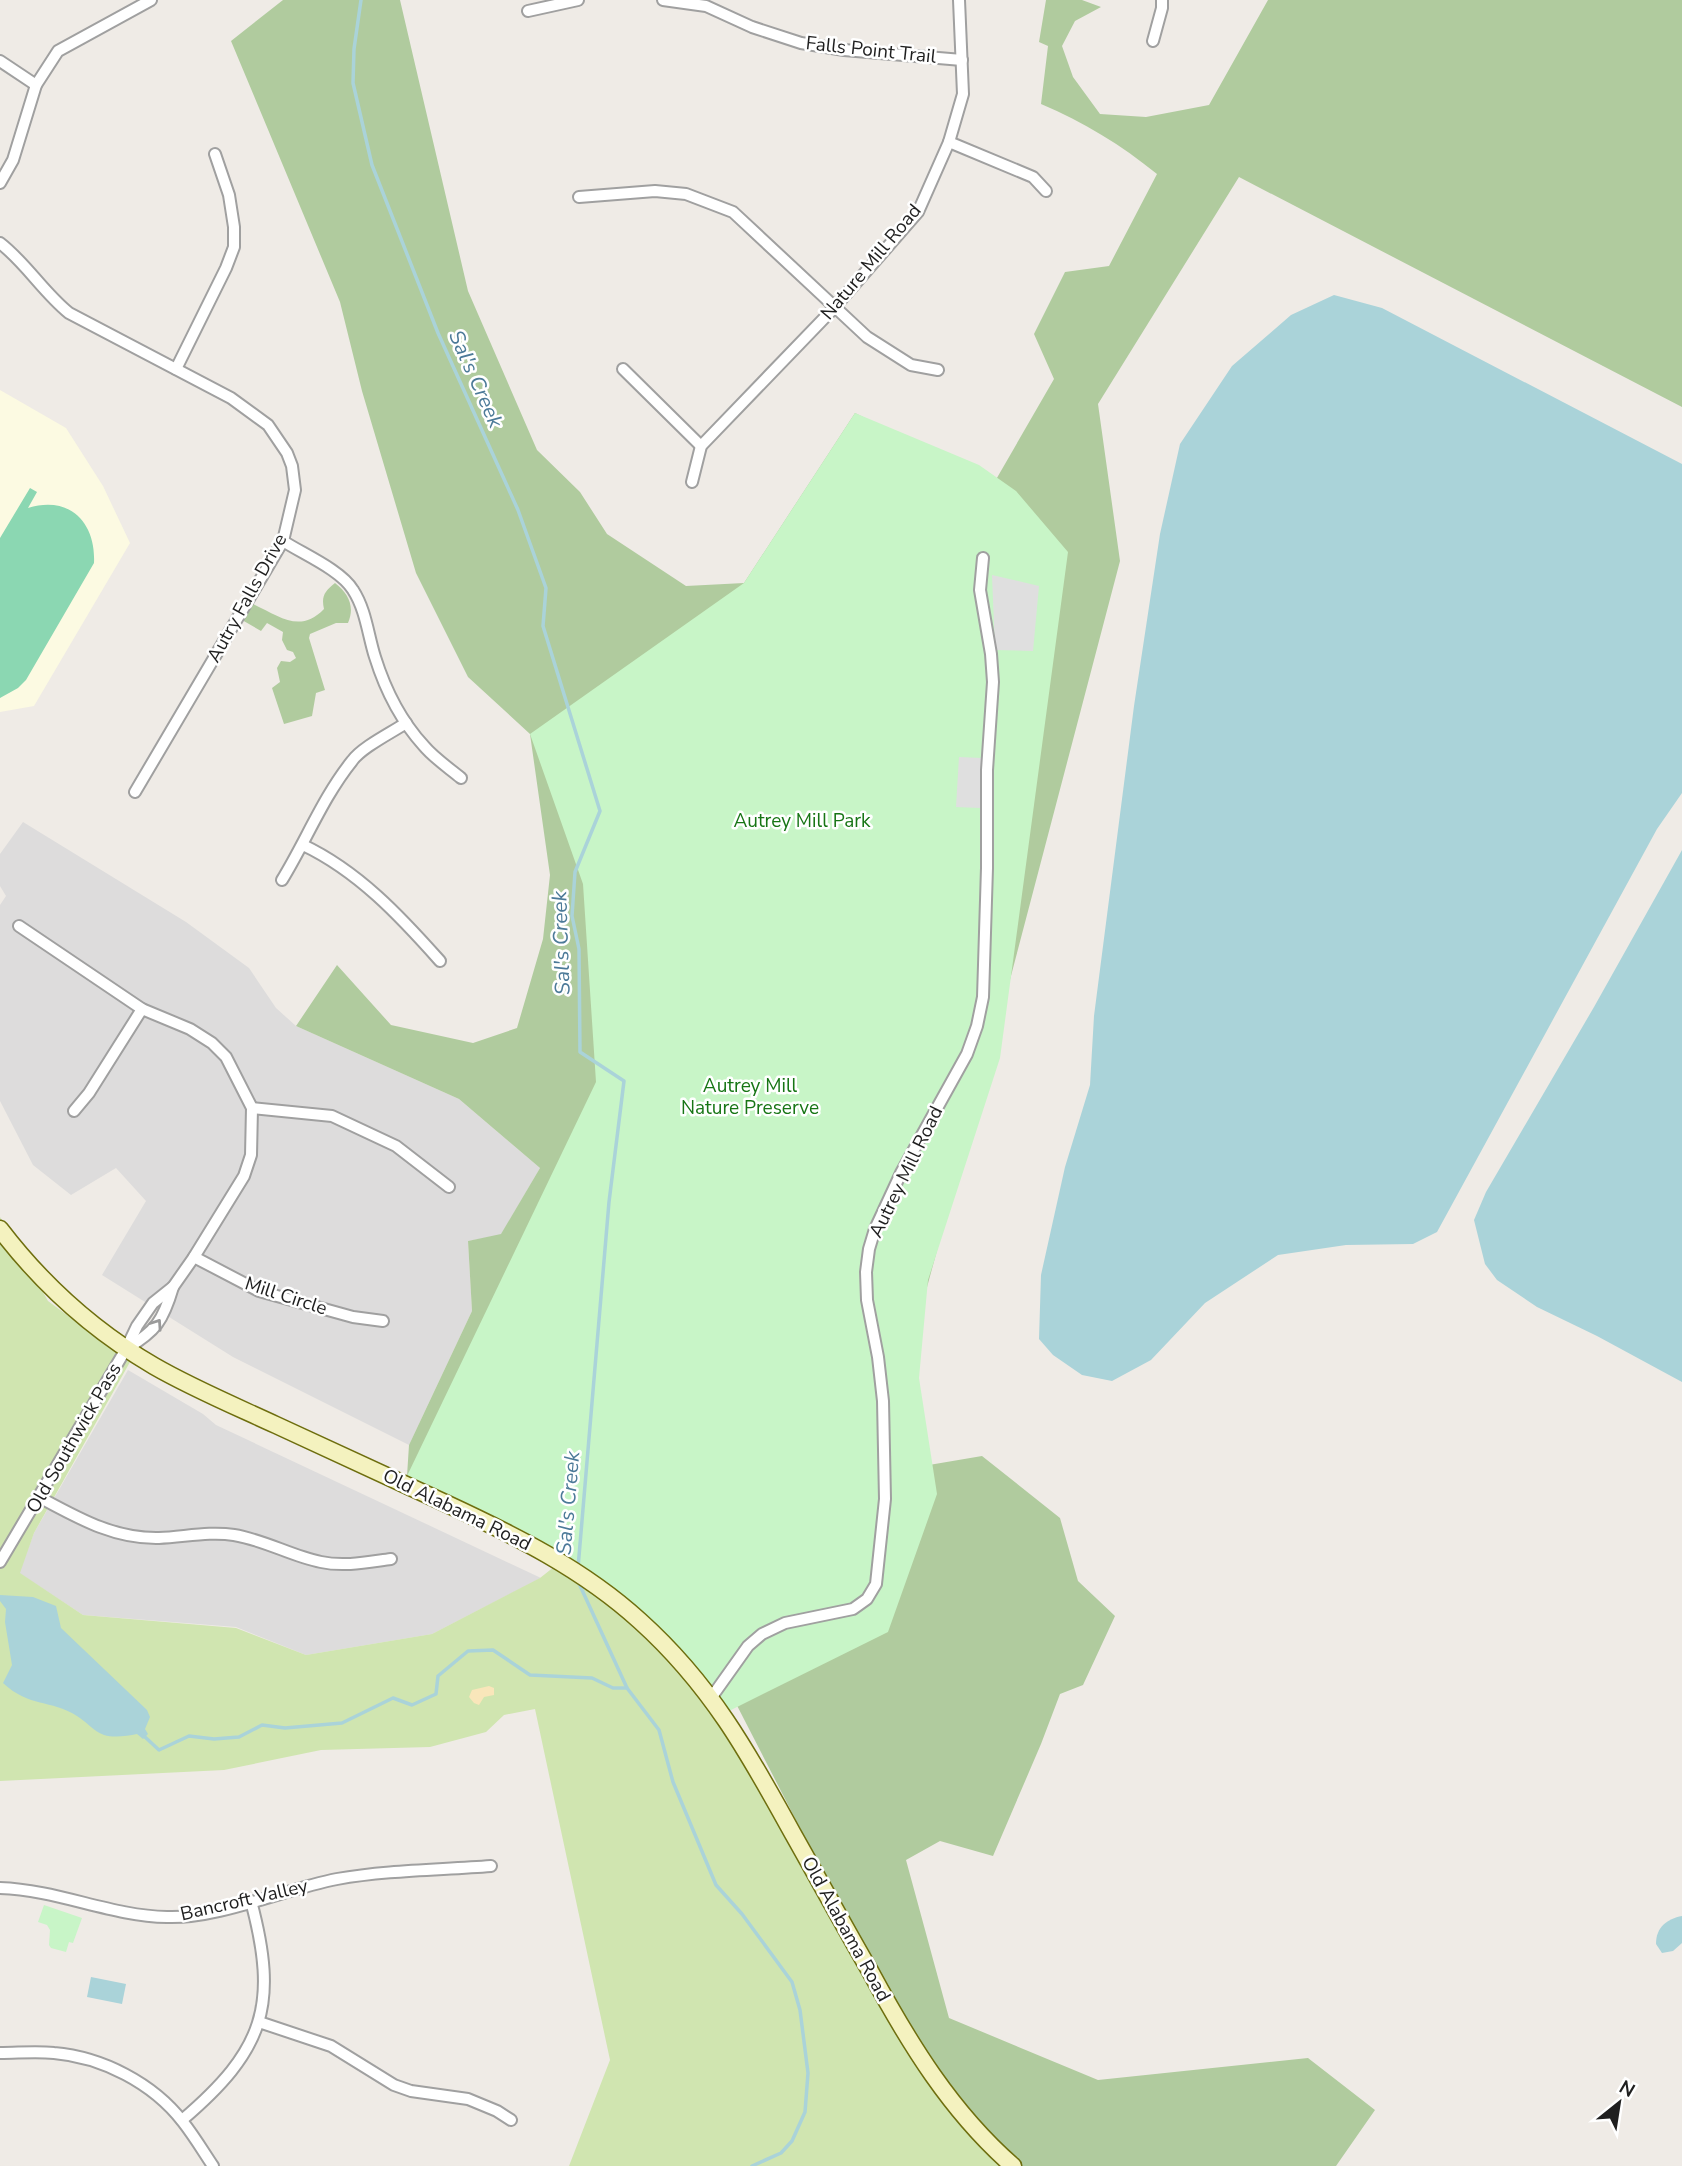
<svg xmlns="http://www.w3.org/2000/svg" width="1682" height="2166" viewBox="0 0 1682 2166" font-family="'Nunito Sans',sans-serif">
  <rect width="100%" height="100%" fill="#efebe6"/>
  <g fill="#dddcdc">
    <path d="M 23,822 L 186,922 L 249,968 L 276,1008 L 296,1026 L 459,1099 L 540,1168 L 501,1235 L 468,1241 L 472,1311 L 409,1445 L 233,1357 L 102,1275 L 146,1201 L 116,1168 L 71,1195 L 33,1165 L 0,1101 L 0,905 L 6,896 L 0,886 L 0,854 Z"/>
    <path d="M 128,1370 L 203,1414 L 216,1425 L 541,1578 L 432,1634 L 306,1655 L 236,1627 L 83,1615 L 19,1573 L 34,1533 Z"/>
  </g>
  <path fill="#fcfae2" d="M 0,390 L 66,428 L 103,486 L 130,543 L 34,706 L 0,712 Z"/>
  <path fill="#d0e5b0" d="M 0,1217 L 48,1301 L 130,1362 L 34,1533 L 20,1573 L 83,1615 L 236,1628 L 306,1655 L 432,1634 L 540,1578 L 564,1559 L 711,1692 L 1021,2166 L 569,2166 L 610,2060 L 535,1709 L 504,1715 L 486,1732 L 430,1747 L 321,1750 L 224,1770 L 0,1781 Z"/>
  <g fill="#b0cb9e">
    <path d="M 283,0 L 400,0 L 468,291 L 537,450 L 580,492 L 607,534 L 686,586 L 744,583 L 855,413 L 994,483 L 1054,379 L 1034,334 L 1065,272 L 1109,266 L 1157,174 C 1121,145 1084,122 1041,104 L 1048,46 L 1039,42 L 1046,0 L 1082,0 L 1101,7 L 1075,21 L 1062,46 L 1073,77 L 1100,114 L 1146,117 L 1209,105 L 1268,0 L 1682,0 L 1682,407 L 1239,177 L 1098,404 L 1120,561 L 986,1071 L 876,1474 L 982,1456 L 1060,1518 L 1078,1581 L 1115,1616 L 1083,1685 L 1060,1694 L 1041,1744 L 993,1856 L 940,1841 L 906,1860 L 949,2018 L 1098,2080 L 1308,2058 L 1375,2110 L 1336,2166 L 1021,2166 L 923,2067 L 729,1690 L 564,1559 L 407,1476 L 409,1445 L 472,1311 L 468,1241 L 501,1234 L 540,1168 L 459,1099 L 296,1026 L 337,965 L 391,1025 L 473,1043 L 517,1028 L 543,939 L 550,875 L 530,734 L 468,677 L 416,573 L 362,391 L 340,302 L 231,41 Z"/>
    <path d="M 335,583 C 349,594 355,607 348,623 L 336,623 L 310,634 L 309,638 L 325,690 L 316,693 L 312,716 L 284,724 L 272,688 L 280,682 L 277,668 L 281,661 L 290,662 L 296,658 L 293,652 L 287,650 L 282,640 L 283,632 L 267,623 L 261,631 L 242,620 L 253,604 C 279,616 300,634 324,609 C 321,596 325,591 335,583 Z"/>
  </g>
  <path fill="#f9e6ba" d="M 489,1686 L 494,1688 L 494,1695 L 484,1697 L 479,1705 L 474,1703 L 469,1697 L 472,1690 Z"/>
  <g fill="#c8f5c7">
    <path d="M 855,413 L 979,465 L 1016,491 L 1068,552 L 1000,1058 L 928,1280 L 919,1378 L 937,1494 L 888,1632 L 725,1713 L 597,1586 L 536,1544 L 407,1476 L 596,1082 L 583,884 L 530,734 L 744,583 Z"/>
    <path d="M 44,1905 L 82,1918 L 73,1943 L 69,1942 L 66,1952 L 51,1948 L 49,1945 L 50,1930 L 47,1925 L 38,1922 Z"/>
  </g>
  <path fill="#8bd7b2" d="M 30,488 L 37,492 L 28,508 C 69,495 96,522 94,563 L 26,680 L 18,688 L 0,698 L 0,538 Z"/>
  <g fill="#dfdfdf">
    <path d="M 992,575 L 1039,586 L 1033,651 L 995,650 Z"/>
    <path d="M 959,757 L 982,758 L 980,808 L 956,807 Z"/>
  </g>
  <g fill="#aad3d9">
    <path d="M 1334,295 L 1382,308 L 1682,464 L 1682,793 L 1657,829 L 1437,1232 L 1413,1244 L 1346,1245 L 1278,1255 L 1205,1303 L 1151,1360 L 1112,1381 L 1082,1375 L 1053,1355 L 1039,1339 L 1041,1275 L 1065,1167 L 1090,1085 L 1094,1016 L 1134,706 L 1160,534 L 1180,444 L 1232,366 L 1291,315 Z"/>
    <path d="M 1682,850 L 1682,1382 L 1597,1336 L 1537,1307 L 1497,1280 L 1485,1264 L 1474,1220 L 1486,1192 L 1594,1007 Z"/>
    <path d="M 0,1595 L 33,1597 L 56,1606 L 61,1628 L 147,1710 L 150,1717 L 145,1729 L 148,1734 L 143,1739 L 137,1734 C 127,1736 114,1738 104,1735 C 93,1731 87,1722 77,1716 C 50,1699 30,1708 3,1683 L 12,1665 L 5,1622 L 6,1609 L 0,1601 Z"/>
    <path d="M 1682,1916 L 1682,1943 L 1673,1951 L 1662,1953 L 1656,1944 C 1656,1927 1667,1919 1682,1916 Z"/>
    <path d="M 91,1977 L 126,1984 L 122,2004 L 87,1997 Z"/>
  </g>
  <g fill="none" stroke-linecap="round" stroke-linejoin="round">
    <g stroke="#aad3d9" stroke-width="3.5">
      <path d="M 361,0 L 354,49 L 353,83 L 372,165 L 438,333 L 518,510 L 546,588 L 543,626 L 600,811 L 575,872 L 572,916 L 579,949 L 580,1052 L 624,1081 L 609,1202 L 578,1568"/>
      <path d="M 577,1579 L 627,1688 L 659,1730 L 673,1782 L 716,1885 L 742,1914 L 792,1982 L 800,2010 L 808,2073 L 805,2112 L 792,2141 L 781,2153 L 752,2166"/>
      <path d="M 145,1737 L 159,1750 L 189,1736 L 214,1739 L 239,1737 L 262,1725 L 285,1728 L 342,1723 L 393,1698 L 412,1705 L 436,1694 L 438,1676 L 468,1651 L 493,1650 L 530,1675 L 592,1678 L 613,1688 L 627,1688"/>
    </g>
    <g stroke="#a0a0a0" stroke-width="14">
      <g id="minor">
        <path d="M 663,0 L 706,6 L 752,27 L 801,43 L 844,50 L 962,60"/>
        <path d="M 528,11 L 578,0"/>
        <path d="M 1153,41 L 1162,8 L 1162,0"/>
        <path d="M 0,61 L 36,85"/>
        <path d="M 949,142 L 1033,177 L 1046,191"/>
        <path d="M 0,183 L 13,160 L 36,85 L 58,51 L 151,0"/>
        <path d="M 579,197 L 655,191 L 686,194 L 733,212 L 867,337 L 911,365 L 938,370"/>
        <path d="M 0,243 C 26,263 43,292 69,313 L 231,398 L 268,425 L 287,453 L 292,466 L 295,490 L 283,541 L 135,792"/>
        <path d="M 176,369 L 226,268 L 234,247 L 234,227 L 229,195 L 215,154"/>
        <path d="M 623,369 L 701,446"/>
        <path d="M 692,482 L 701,446 L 834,308 L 918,212 L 949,142 L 963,94 L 959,0"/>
        <path d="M 283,541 C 303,554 341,570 353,590 C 366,610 368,635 375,657 C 385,689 401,721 424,746 C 434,758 449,768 461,778"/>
        <path d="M 303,845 C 358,871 400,916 440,961"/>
        <path d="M 282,880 C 306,841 323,797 352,761 C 362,747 391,733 406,723"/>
        <path d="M 252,1108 L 332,1116 L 396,1146 L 449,1187"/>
        <path d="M 74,1111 L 89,1093 L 142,1009"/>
        <path d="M 194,1257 L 259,1291 L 353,1317 L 383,1321"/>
        <path d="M 126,1349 C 156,1331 163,1321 173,1287"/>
        <path d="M 39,1497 C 78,1518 114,1539 159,1538 C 184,1537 210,1531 234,1535 C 265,1540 291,1556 321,1562 C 344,1567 368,1562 391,1559"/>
        <path d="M 0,1562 L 126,1349 L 137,1326 L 153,1303 L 173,1287 L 194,1257 L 244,1176 L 251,1155 L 252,1108 L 226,1057 L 212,1043 L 190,1029 L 142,1009 L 19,926"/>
        <path d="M 711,1698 L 748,1646 L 762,1634 L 785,1623 L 853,1609 L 867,1599 L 876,1584 L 885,1499 L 883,1401 L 878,1357 L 867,1300 L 866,1272 L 869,1249 L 875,1229 L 901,1173 L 967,1054 L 977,1026 L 983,997 L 987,868 L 987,770 L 993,682 L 991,654 L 980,590 L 983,558"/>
        <path d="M 0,1888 C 58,1890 111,1916 167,1917 C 218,1919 285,1889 337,1879 C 387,1870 440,1870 491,1866"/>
        <path d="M 259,2022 L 331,2046 L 394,2085 L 411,2091 L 468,2099 L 497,2111 L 511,2120"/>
        <path d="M 0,2053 C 18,2053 36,2051 54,2053 C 102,2057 153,2083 183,2122 C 194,2136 203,2151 213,2166"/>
        <path d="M 182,2120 C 264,2050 279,2006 251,1901"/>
      </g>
    </g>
    <g stroke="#6e6e0e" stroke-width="19">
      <path id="secondary" d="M 0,1229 C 42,1284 94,1331 154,1366 C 192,1388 235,1406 276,1425 C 332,1451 388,1477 445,1503 C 514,1535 583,1569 640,1621 C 710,1684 748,1752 793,1834 C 819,1880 844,1926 870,1971 C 909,2043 951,2112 1013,2166"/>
    </g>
    <use href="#minor" stroke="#fff" stroke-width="10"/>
    <use href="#secondary" stroke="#f4f2bf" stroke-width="16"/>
  </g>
  <defs><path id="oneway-chevron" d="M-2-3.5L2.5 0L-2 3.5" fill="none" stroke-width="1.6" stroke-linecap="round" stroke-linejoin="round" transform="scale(1.75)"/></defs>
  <use stroke="#9a9a9a" href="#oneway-chevron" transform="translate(157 1324) rotate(-56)"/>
  <g text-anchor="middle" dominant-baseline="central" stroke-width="5" stroke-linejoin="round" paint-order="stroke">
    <g font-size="19" fill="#1f1f1f" stroke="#fff">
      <text transform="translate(871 50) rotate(6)">Falls Point Trail</text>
      <text transform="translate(871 262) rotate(-50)">Nature Mill Road</text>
      <text transform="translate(247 598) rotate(-61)">Autry Falls Drive</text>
      <text transform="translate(906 1172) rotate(-64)">Autrey Mill Road</text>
      <text transform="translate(286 1296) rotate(18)">Mill Circle</text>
      <text transform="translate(74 1438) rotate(-60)">Old Southwick Pass</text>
      <text transform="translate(457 1510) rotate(26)">Old Alabama Road</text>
      <text transform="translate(244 1900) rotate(-13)">Bancroft Valley</text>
      <text transform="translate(846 1929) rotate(61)">Old Alabama Road</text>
    </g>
    <g font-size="19" fill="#177515" stroke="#fff">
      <text x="802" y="821">Autrey Mill Park</text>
      <text x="750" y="1086">Autrey Mill<tspan x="750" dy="22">Nature Preserve</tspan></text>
    </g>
    <g font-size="21" font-style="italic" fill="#4c7a98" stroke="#fff">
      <text transform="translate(476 379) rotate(66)">Sal's Creek</text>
      <text transform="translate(561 943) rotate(-92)">Sal's Creek</text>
      <text transform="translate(568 1503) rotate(-85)">Sal's Creek</text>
    </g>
  </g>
  <g transform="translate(1619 2103) rotate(30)" stroke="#ffffff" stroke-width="5" paint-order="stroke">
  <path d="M0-5L12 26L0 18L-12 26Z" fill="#1f1f1f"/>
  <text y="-10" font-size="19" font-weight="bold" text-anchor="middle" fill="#1f1f1f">N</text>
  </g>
</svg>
